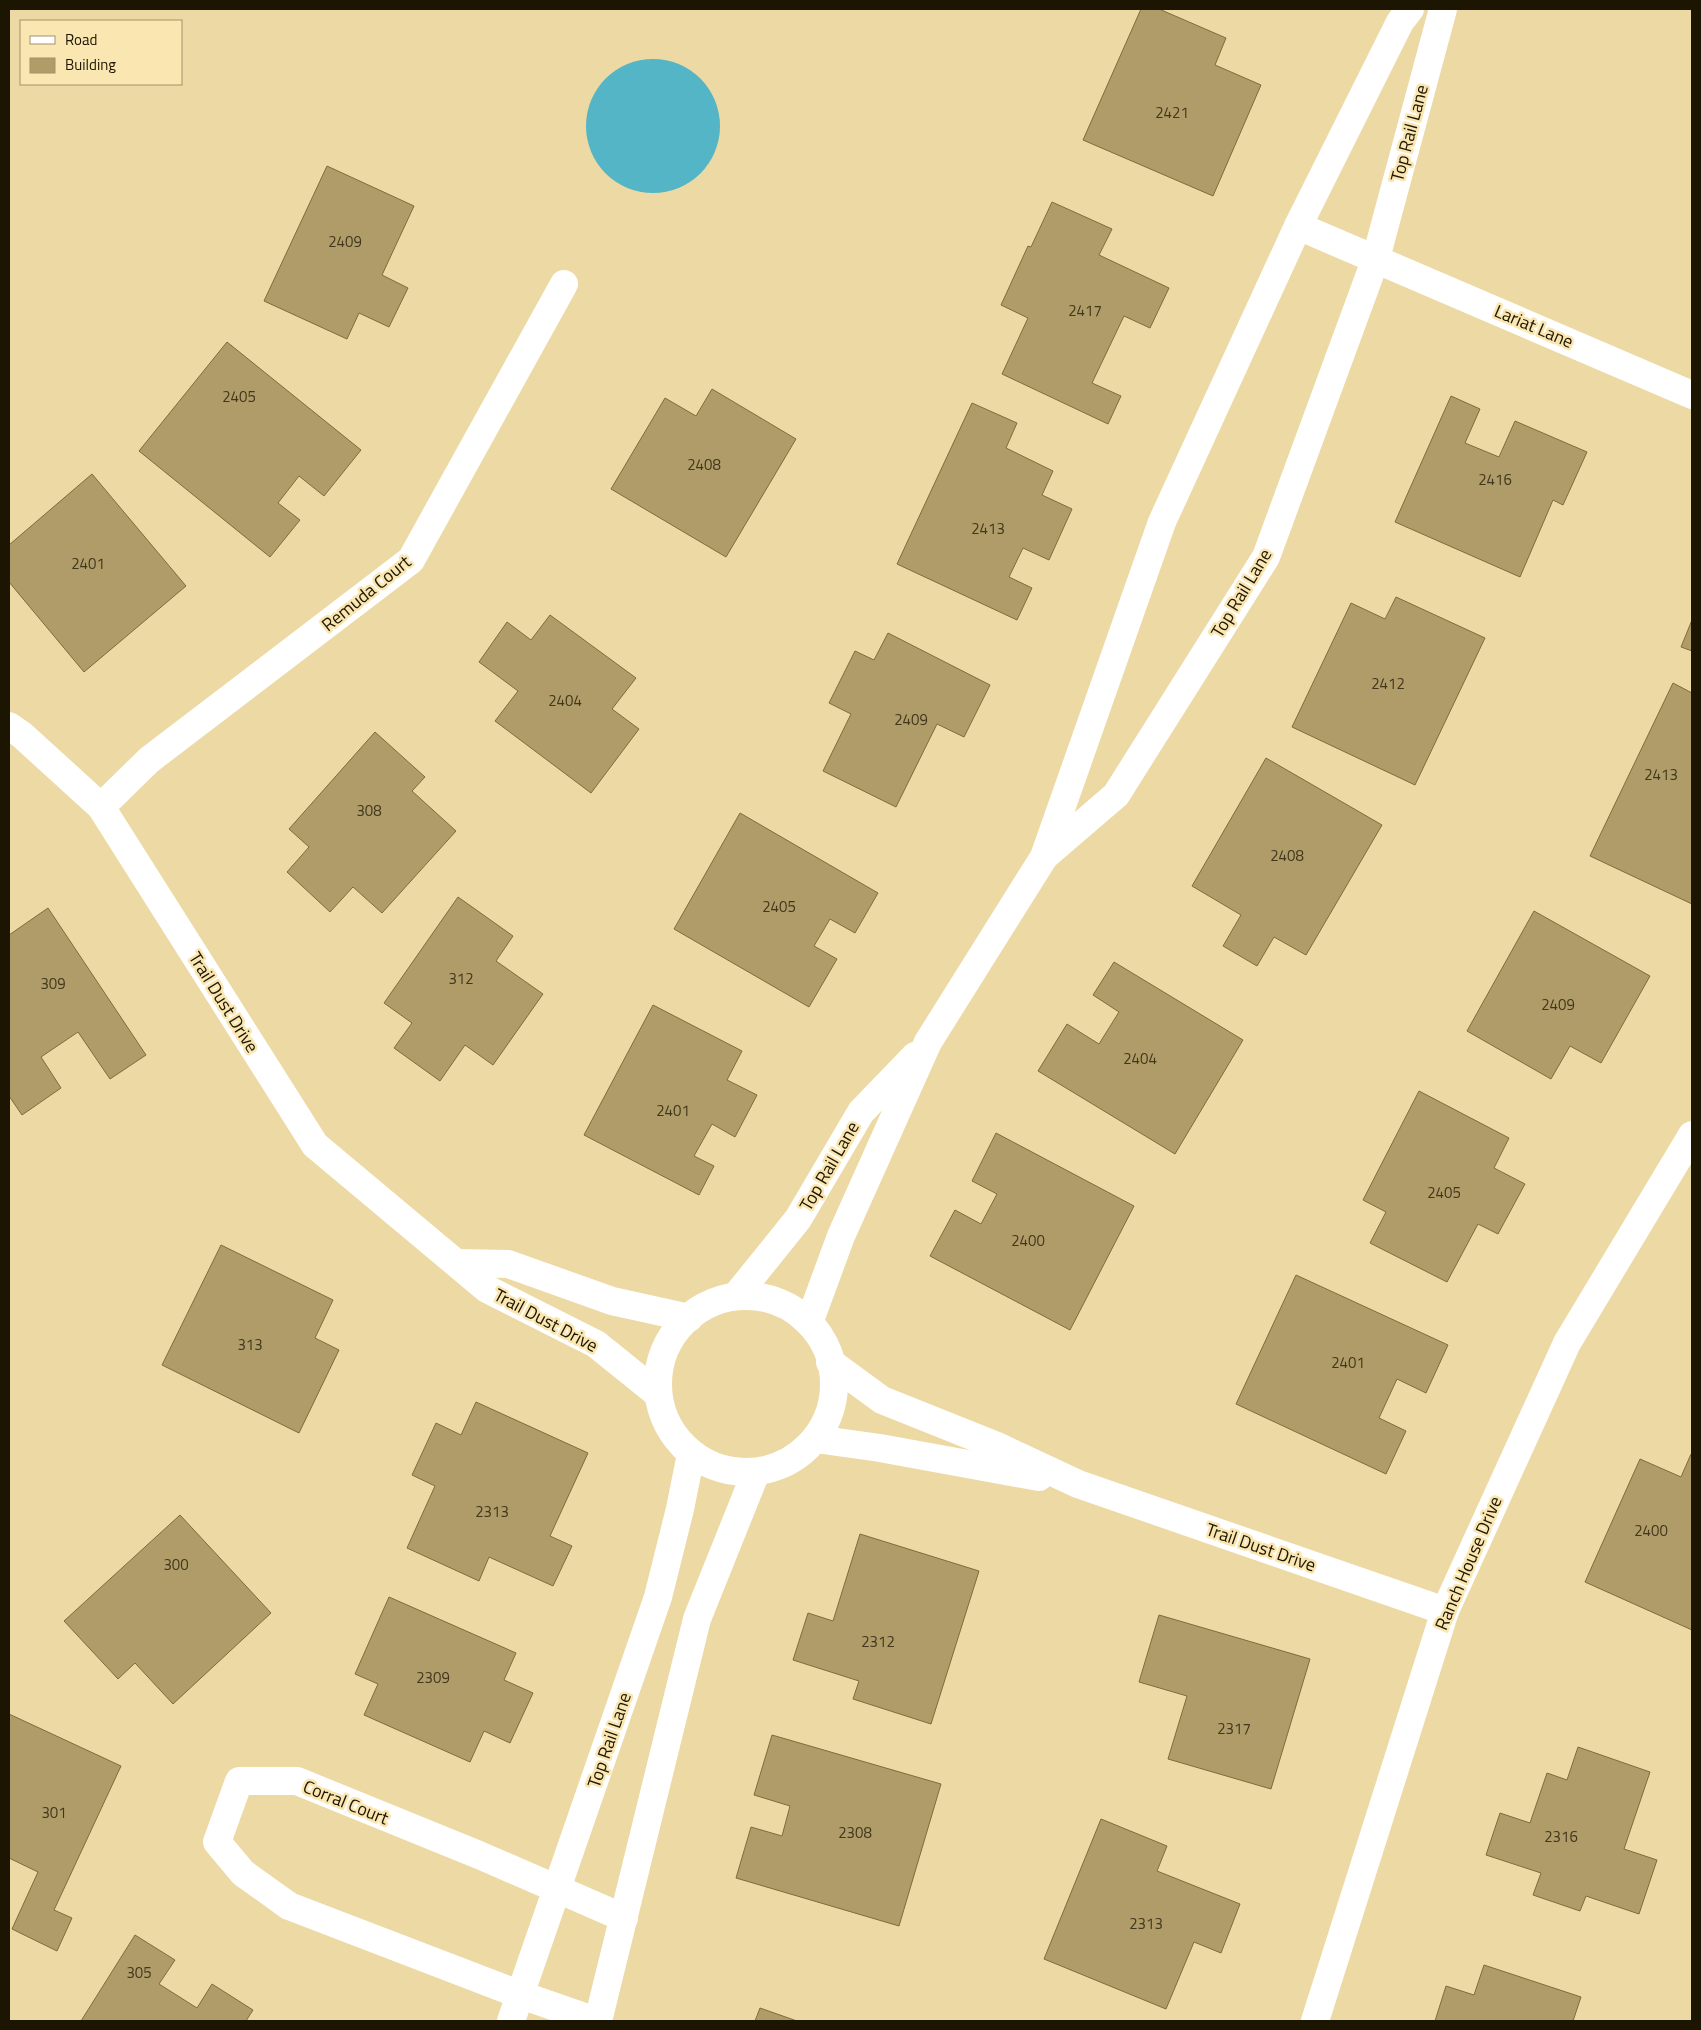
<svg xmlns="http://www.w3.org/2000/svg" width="1701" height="2030" viewBox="0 0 1701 2030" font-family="'Titillium Web',sans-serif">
  <rect width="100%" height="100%" fill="#edd9a4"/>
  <circle fill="#53b5c5" cx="653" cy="126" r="67"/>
  <g fill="#af9c69" stroke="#7e6c3a">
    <path d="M 1141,9 L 1159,9 L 1226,38 L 1215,65 L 1261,85 L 1213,196 L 1083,140 Z"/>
    <path d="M 327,166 L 414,206 L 382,275 L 408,288 L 389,327 L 359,313 L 347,339 L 264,301 Z"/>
    <path d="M 1052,202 L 1112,229 L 1099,255 L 1169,288 L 1150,328 L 1124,316 L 1092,383 L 1121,396 L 1108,424 L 1002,374 L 1028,318 L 1001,305 L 1028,246 L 1031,247 Z"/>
    <path d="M 227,342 L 361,450 L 324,496 L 299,476 L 278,503 L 300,520 L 270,557 L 139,451 Z"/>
    <path d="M 712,389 L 796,439 L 726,557 L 611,489 L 665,398 L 696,416 Z"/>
    <path d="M 1451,396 L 1480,409 L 1465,443 L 1499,457 L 1515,421 L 1587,452 L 1563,505 L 1553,500 L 1520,577 L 1395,522 Z"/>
    <path d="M 972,403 L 1017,423 L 1006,448 L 1053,471 L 1042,495 L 1072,509 L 1049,560 L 1023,548 L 1009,577 L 1032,588 L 1017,620 L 897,564 Z"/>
    <path d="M 92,474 L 186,586 L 84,672 L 9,582 L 9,545 Z"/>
    <path d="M 1396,597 L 1485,638 L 1415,785 L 1292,727 L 1351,603 L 1385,619 Z"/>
    <path d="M 550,615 L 636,678 L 612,709 L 639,729 L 591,793 L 495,721 L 518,691 L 479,662 L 507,622 L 531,640 Z"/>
    <path d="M 1692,620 L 1692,651 L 1681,647 Z"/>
    <path d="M 888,633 L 990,685 L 964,737 L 937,724 L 896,807 L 823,771 L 851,714 L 829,703 L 855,651 L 874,660 Z"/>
    <path d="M 1673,683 L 1692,693 L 1692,904 L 1590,856 Z"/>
    <path d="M 375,732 L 425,777 L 412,791 L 456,831 L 382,913 L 353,887 L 330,912 L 287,872 L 309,847 L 289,829 Z"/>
    <path d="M 1266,758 L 1382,825 L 1306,955 L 1274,937 L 1257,966 L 1223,946 L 1241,915 L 1192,886 Z"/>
    <path d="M 740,813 L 878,893 L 855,933 L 830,919 L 814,946 L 837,959 L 809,1007 L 674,929 Z"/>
    <path d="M 458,897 L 513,936 L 496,961 L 543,994 L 493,1065 L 465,1045 L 440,1081 L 394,1048 L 412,1023 L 384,1003 Z"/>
    <path d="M 48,908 L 146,1055 L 110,1079 L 78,1032 L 41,1057 L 61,1088 L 22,1115 L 9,1096 L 9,935 Z"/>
    <path d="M 1534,911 L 1650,976 L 1601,1063 L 1570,1046 L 1551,1079 L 1467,1031 Z"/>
    <path d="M 1114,962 L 1243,1040 L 1175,1154 L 1038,1071 L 1067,1024 L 1099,1044 L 1119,1012 L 1093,995 Z"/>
    <path d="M 653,1005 L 742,1051 L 727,1080 L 757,1095 L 735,1137 L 712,1124 L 694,1156 L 714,1166 L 699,1195 L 584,1135 Z"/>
    <path d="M 1419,1091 L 1509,1138 L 1494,1168 L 1525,1184 L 1498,1234 L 1478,1224 L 1447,1282 L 1370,1243 L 1386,1212 L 1363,1200 Z"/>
    <path d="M 996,1133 L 1134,1206 L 1070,1330 L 930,1256 L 955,1210 L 981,1224 L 997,1194 L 972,1181 Z"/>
    <path d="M 221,1245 L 333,1300 L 315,1338 L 339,1350 L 299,1433 L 162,1365 Z"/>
    <path d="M 1296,1275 L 1448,1345 L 1426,1393 L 1397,1379 L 1379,1418 L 1406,1431 L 1386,1474 L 1236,1404 Z"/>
    <path d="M 476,1402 L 588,1453 L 550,1536 L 572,1546 L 553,1586 L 489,1557 L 479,1581 L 407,1548 L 435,1486 L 412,1475 L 436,1423 L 461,1435 Z"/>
    <path d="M 1691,1454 L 1692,1455 L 1692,1630 L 1585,1582 L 1640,1459 L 1681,1477 Z"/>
    <path d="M 180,1515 L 271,1613 L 173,1704 L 135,1663 L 118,1679 L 64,1621 Z"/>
    <path d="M 860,1534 L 979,1571 L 931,1724 L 853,1699 L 859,1681 L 793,1660 L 808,1613 L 833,1621 Z"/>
    <path d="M 389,1597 L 516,1653 L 504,1680 L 533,1693 L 510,1743 L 484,1731 L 470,1762 L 364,1715 L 378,1684 L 355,1674 Z"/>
    <path d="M 1159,1615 L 1310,1659 L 1271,1789 L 1168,1759 L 1187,1696 L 1139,1682 Z"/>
    <path d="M 9,1714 L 121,1766 L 54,1910 L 72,1918 L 57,1951 L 12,1929 L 38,1872 L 9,1858 Z"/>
    <path d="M 772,1735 L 941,1784 L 899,1926 L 736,1878 L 751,1827 L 782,1836 L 790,1806 L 754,1795 Z"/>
    <path d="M 1578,1747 L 1650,1772 L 1624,1849 L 1657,1860 L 1639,1914 L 1586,1896 L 1580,1911 L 1533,1895 L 1541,1873 L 1486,1855 L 1500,1813 L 1530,1823 L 1547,1773 L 1567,1780 Z"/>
    <path d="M 1101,1819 L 1167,1846 L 1157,1871 L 1240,1904 L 1221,1953 L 1194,1942 L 1166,2009 L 1044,1959 Z"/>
    <path d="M 135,1935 L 175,1960 L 159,1984 L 197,2008 L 212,1984 L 253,2010 L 246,2021 L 81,2021 Z"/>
    <path d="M 1484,1965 L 1581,1997 L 1573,2021 L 1435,2021 L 1446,1986 L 1474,1995 Z"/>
    <path d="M 760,2008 L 797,2021 L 755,2021 Z"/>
  </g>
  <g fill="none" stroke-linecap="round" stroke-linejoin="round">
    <g stroke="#fff" stroke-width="28">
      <path d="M 1298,226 L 1692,395"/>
      <path d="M 9,726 L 22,735 L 101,807 L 315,1145 L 487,1289 L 596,1344 L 658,1394"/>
      <path d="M 101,807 L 149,760 L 411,560 L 564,284"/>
      <path d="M 1045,856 L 1116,795 L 1266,557 L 1376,258 L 1443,9"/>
      <path d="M 457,1263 L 508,1264 L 612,1301 L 689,1318"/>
      <path d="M 736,1296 L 798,1219 L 861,1112 L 915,1056"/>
      <circle cx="746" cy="1384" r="88"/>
      <path d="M 809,1323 L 841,1236 L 928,1042 L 1044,857 L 1162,522 L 1298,226 L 1400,22 L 1410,9"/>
      <path d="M 830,1362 L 882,1400 L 997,1446 L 1078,1484 L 1445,1611"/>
      <path d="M 816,1439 L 880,1448 L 1039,1477"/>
      <path d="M 511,2021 L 658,1597 L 680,1509 L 691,1454"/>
      <path d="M 596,2021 L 521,1995 L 289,1906 L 243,1873 L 217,1842 L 239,1781 L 297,1781 L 479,1855 L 624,1918"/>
      <path d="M 598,2021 L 697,1619 L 756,1472"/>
      <path d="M 1315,2021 L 1445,1611 L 1567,1343 L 1692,1135"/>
    </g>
  </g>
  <g text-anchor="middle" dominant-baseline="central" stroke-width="5" stroke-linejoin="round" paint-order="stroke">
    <g font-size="15" fill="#41371c">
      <text x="1172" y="112">2421</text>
      <text x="345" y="241">2409</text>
      <text x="1085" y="310">2417</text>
      <text x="239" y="396">2405</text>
      <text x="704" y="464">2408</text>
      <text x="1495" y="479">2416</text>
      <text x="988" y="528">2413</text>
      <text x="88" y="563">2401</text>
      <text x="1388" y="683">2412</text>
      <text x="565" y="700">2404</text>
      <text x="911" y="719">2409</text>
      <text x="1661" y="774">2413</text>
      <text x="369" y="810">308</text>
      <text x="1287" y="855">2408</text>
      <text x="779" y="906">2405</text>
      <text x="461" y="978">312</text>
      <text x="53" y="983">309</text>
      <text x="1558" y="1004">2409</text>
      <text x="1140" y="1058">2404</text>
      <text x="673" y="1110">2401</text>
      <text x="1444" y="1192">2405</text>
      <text x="1028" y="1240">2400</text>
      <text x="250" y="1344">313</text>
      <text x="1348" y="1362">2401</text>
      <text x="492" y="1511">2313</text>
      <text x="1651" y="1530">2400</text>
      <text x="176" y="1564">300</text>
      <text x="878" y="1641">2312</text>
      <text x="433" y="1677">2309</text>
      <text x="1234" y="1728">2317</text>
      <text x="54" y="1812">301</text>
      <text x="855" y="1832">2308</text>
      <text x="1561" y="1836">2316</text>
      <text x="1146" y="1923">2313</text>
      <text x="139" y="1972">305</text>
    </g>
    <g font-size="18" fill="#1c1502" stroke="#fae6b1">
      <text transform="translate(1409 133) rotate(-75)">Top Rail Lane</text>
      <text transform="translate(1534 326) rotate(23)">Lariat Lane</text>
      <text transform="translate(366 593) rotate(-39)">Remuda Court</text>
      <text transform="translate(1241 593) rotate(-59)">Top Rail Lane</text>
      <text transform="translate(224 1002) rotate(58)">Trail Dust Drive</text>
      <text transform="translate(829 1166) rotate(-60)">Top Rail Lane</text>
      <text transform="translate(546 1320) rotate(28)">Trail Dust Drive</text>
      <text transform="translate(1261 1547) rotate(19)">Trail Dust Drive</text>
      <text transform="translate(1468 1563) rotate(-67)">Ranch House Drive</text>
      <text transform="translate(609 1740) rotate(-71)">Top Rail Lane</text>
      <text transform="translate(346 1802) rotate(22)">Corral Court</text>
    </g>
  </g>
  <rect width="1701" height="2030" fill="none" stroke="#1c1502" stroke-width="20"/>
  <rect x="20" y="20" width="162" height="65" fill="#fae6b1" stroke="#a1926b"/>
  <rect x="30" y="36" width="25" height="8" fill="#ffffff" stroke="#a1926b"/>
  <text x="65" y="45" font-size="15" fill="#1c1502">Road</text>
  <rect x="30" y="58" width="25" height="15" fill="#af9c69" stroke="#a1926b"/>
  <text x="65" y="70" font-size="15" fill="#1c1502">Building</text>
</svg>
